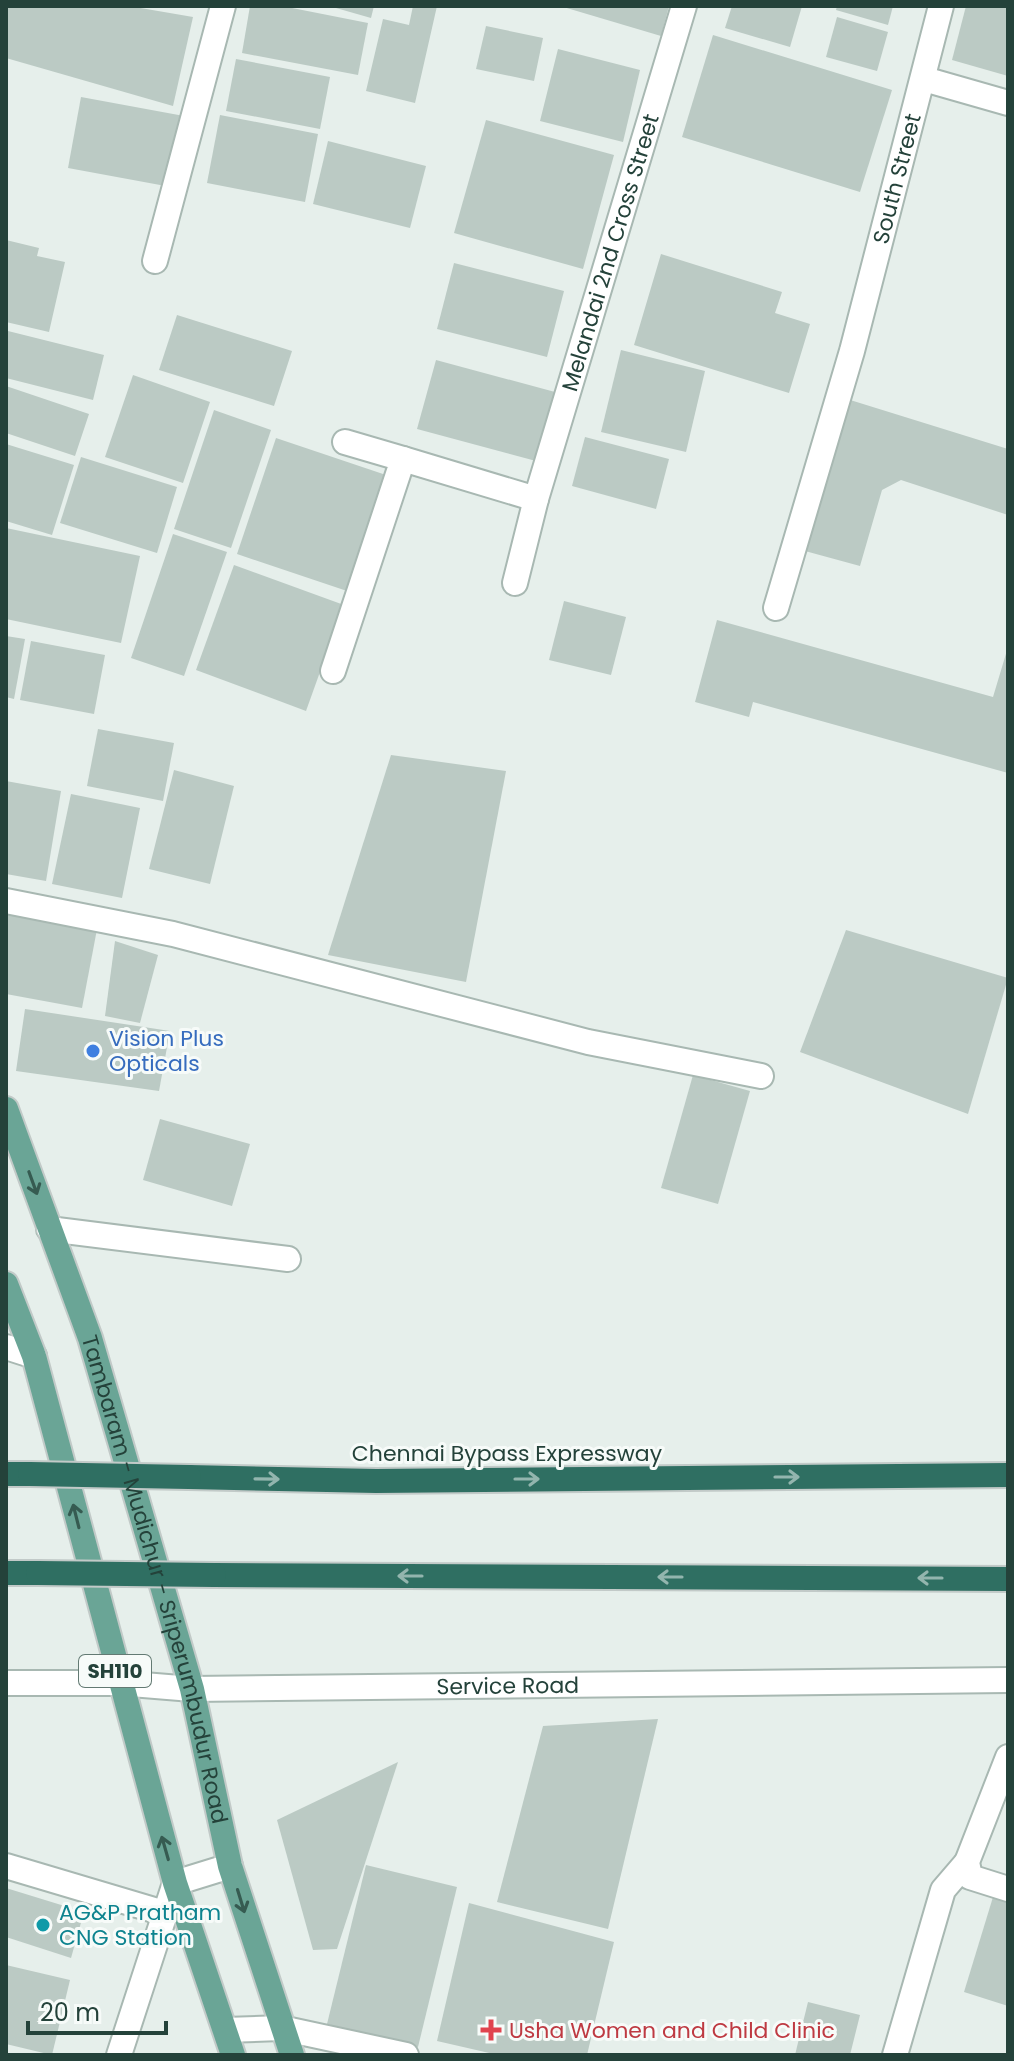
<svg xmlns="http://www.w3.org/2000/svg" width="1014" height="2061" viewBox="0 0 1014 2061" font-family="Poppins,sans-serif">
  <rect width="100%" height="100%" fill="#e6efeb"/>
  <g fill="#bbcac4">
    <path d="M 6,6 L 129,6 L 193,17 L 173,106 L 6,58 Z"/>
    <path d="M 250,6 L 282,6 L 368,23 L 358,75 L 242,53 Z"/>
    <path d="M 329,6 L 374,6 L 371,18 Z"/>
    <path d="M 413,6 L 437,6 L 415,103 L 366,91 L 383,19 L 409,25 Z"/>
    <path d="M 560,6 L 669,6 L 661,36 Z"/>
    <path d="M 732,6 L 802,6 L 790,47 L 725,28 Z"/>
    <path d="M 837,6 L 893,6 L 888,25 L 836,10 Z"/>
    <path d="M 966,6 L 1008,6 L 1008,76 L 952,60 Z"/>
    <path d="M 837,17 L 888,32 L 877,71 L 826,57 Z"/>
    <path d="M 486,26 L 543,38 L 534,81 L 476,69 Z"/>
    <path d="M 713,35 L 892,90 L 860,192 L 682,137 Z"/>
    <path d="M 558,49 L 640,70 L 623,142 L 540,121 Z"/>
    <path d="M 236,59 L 330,77 L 320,129 L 226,111 Z"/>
    <path d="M 81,97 L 184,116 L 171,187 L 68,168 Z"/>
    <path d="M 220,115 L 318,134 L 305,202 L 207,183 Z"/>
    <path d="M 486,120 L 614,155 L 583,269 L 454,233 Z"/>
    <path d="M 328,141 L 426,166 L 410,228 L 313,204 Z"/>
    <path d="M 6,240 L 39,248 L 37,256 L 65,262 L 49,332 L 6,322 Z"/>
    <path d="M 661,254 L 782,292 L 775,313 L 810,324 L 789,393 L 634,345 Z"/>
    <path d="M 454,263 L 564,291 L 547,357 L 437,329 Z"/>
    <path d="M 177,315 L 292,351 L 274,406 L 159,370 Z"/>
    <path d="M 8,331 L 104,355 L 93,400 L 6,378 Z"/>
    <path d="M 621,350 L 705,371 L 686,452 L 601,432 Z"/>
    <path d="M 436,360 L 555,392 L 536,461 L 417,429 Z"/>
    <path d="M 133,375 L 210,402 L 183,483 L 105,457 Z"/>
    <path d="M 6,386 L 89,414 L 75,456 L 6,433 Z"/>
    <path d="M 847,399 L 1008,449 L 1008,515 L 901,480 L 882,490 L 860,566 L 805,551 Z"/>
    <path d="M 214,410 L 271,430 L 231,548 L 174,529 Z"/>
    <path d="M 585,437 L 669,459 L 656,509 L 572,486 Z"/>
    <path d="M 276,438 L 386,475 L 347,591 L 237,554 Z"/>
    <path d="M 6,444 L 74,465 L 52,535 L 6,521 Z"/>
    <path d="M 81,457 L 177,487 L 157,553 L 60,523 Z"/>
    <path d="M 6,528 L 140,556 L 121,643 L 6,619 Z"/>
    <path d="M 173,534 L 227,552 L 184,676 L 131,658 Z"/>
    <path d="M 234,565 L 344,605 L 306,711 L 196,670 Z"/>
    <path d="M 564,601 L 626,617 L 611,675 L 549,660 Z"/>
    <path d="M 717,620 L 993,697 L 1008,647 L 1008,773 L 753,702 L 749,717 L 695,702 Z"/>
    <path d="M 6,636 L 25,639 L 14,699 L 6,697 Z"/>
    <path d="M 31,641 L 105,655 L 94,714 L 20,700 Z"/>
    <path d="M 98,729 L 174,743 L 163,801 L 87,786 Z"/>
    <path d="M 391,755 L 506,771 L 466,982 L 328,955 Z"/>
    <path d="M 174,770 L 234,786 L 210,884 L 149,869 Z"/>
    <path d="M 6,781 L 61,791 L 46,881 L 6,874 Z"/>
    <path d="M 71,794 L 140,808 L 122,898 L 52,884 Z"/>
    <path d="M 6,906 L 98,924 L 82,1008 L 6,994 Z"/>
    <path d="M 846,930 L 1008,978 L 968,1114 L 800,1052 Z"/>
    <path d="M 115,941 L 158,955 L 140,1023 L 105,1016 Z"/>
    <path d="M 25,1009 L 170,1031 L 159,1091 L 16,1071 Z"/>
    <path d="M 693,1075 L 750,1091 L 718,1204 L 661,1188 Z"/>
    <path d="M 160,1119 L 250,1144 L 232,1206 L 143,1180 Z"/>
    <path d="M 658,1719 L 608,1929 L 497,1902 L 543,1726 Z"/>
    <path d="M 398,1762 L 337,1949 L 313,1950 L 277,1820 Z"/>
    <path d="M 366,1865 L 457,1887 L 418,2047 L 327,2024 Z"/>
    <path d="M 6,1888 L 84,1912 L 71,1958 L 6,1937 Z"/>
    <path d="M 993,1897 L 1008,1902 L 1008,2006 L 964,1992 Z"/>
    <path d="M 469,1903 L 614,1942 L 587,2055 L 498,2055 L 437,2041 Z"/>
    <path d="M 6,1965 L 70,1980 L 52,2055 L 6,2044 Z"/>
    <path d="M 808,2002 L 860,2015 L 850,2055 L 795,2055 Z"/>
  </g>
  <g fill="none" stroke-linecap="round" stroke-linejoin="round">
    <g stroke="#a8b8b2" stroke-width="28">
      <g id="minor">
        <path d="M 924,79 L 1008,103"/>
        <path d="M 155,261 L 223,6"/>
        <path d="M 403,459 L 536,499"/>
        <path id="s1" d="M 515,583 L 536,499 L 684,6"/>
        <path id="s2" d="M 776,608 L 852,351 L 941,6"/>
        <path d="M 333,671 L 403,459 L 345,442"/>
        <path d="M 6,901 L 173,934 L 588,1042 L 761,1076"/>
        <path d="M 49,1229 L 288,1259"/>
        <path d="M 6,1347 L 34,1356"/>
        <path id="s3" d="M 6,1683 L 119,1683 L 192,1689 L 1008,1680"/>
        <path d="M 1008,1757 L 967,1862 L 970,1877 L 1008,1889"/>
        <path d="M 6,1866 L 164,1913"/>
        <path d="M 225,2030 L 281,2028 L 406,2055"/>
        <path d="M 119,2055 L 175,1883 L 230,1866"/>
        <path d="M 895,2055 L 943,1890 L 967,1862"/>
      </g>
    </g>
    <g stroke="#c2cac8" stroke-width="28">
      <g id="major">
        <path id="s4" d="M 6,1109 L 90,1338 L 192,1689 L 230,1866 L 292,2055"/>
        <path d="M 6,1284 L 34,1356 L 175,1883 L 233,2055"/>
      </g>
    </g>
    <g stroke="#c2cac8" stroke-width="28">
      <g id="highway">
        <path d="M 6,1474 L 30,1474"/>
        <path d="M 189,1477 L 376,1481 L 1008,1475"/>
        <path d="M 6,1573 L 38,1573"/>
        <path d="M 214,1575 L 1008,1579"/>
      </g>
    </g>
    <use href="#minor" stroke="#fff" stroke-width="24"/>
    <use href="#major" stroke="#6aa596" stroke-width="24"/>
    <use href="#highway" stroke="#2f6f62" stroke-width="24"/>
    <g stroke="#c2cac8" stroke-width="28" stroke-linecap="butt">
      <g id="highway-bridge">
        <path d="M 30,1474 L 189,1477"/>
        <path d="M 38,1573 L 214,1575"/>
      </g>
    </g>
    <use href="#highway-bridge" stroke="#2f6f62" stroke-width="24"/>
  </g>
  <defs><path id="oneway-shaft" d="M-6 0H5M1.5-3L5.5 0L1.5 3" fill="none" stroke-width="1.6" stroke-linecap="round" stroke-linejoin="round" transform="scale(2)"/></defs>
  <g stroke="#365b51">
    <use href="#oneway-shaft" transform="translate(33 1183) rotate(70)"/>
    <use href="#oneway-shaft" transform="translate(76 1516) rotate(-104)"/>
    <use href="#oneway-shaft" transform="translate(165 1848) rotate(-106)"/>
    <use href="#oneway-shaft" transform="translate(241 1901) rotate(73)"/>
  </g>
  <g stroke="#93b5ae">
    <use href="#oneway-shaft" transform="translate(787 1477)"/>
    <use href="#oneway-shaft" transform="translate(267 1479) rotate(1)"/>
    <use href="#oneway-shaft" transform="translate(527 1479)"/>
    <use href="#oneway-shaft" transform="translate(410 1576) rotate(-180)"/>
    <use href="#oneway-shaft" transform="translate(670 1577) rotate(-180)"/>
    <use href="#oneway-shaft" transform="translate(930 1578) rotate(-180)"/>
  </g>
  <circle fill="#3f7fe0" stroke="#f7fbf9" stroke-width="3" cx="93" cy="1051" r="8"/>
  <circle fill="#0f9aa8" stroke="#f7fbf9" stroke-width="3" cx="43" cy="1925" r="8"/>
  <path fill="#e0444e" stroke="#f7fbf9" stroke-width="3" d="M487 2018h8v8h8v8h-8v8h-8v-8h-8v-8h8z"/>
  <g text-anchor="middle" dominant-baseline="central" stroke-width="6" stroke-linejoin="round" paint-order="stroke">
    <rect fill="#f7fbf9" stroke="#637a73" stroke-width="2" x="79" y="1655" width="72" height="32" rx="6"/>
    <g font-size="20" font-weight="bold" fill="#24423a">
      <text x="115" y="1671">SH110</text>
    </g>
    <g font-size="22" fill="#24423a" stroke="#f7fbf9">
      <text stroke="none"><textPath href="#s2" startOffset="446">South Street</textPath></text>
      <text stroke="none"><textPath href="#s1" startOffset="344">Melandai 2nd Cross Street</textPath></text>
      <text x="507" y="1453">Chennai Bypass Expressway</text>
      <text stroke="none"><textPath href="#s4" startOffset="494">Tambaram - Mudichur - Sriperumbudur Road</textPath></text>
      <text stroke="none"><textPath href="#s3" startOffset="502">Service Road</textPath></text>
    </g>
    <g font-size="22" fill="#366cbe" stroke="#f7fbf9" text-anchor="start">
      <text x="109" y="1038">Vision Plus<tspan x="109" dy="25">Opticals</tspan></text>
    </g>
    <g font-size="22" fill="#0d838f" stroke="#f7fbf9" text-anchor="start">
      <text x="59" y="1912">AG&amp;P Pratham<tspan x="59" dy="25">CNG Station</tspan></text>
    </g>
    <g font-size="22" fill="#be3a42" stroke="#f7fbf9" text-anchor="start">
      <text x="509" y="2030">Usha Women and Child Clinic</text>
    </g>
  </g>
  <rect width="1014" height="2061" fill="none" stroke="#24423a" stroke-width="16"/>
  <path d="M28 2021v12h138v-12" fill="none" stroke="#24423a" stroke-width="4"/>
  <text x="40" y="2021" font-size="24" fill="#24423a" stroke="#f7fbf9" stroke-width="6" paint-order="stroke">20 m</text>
</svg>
